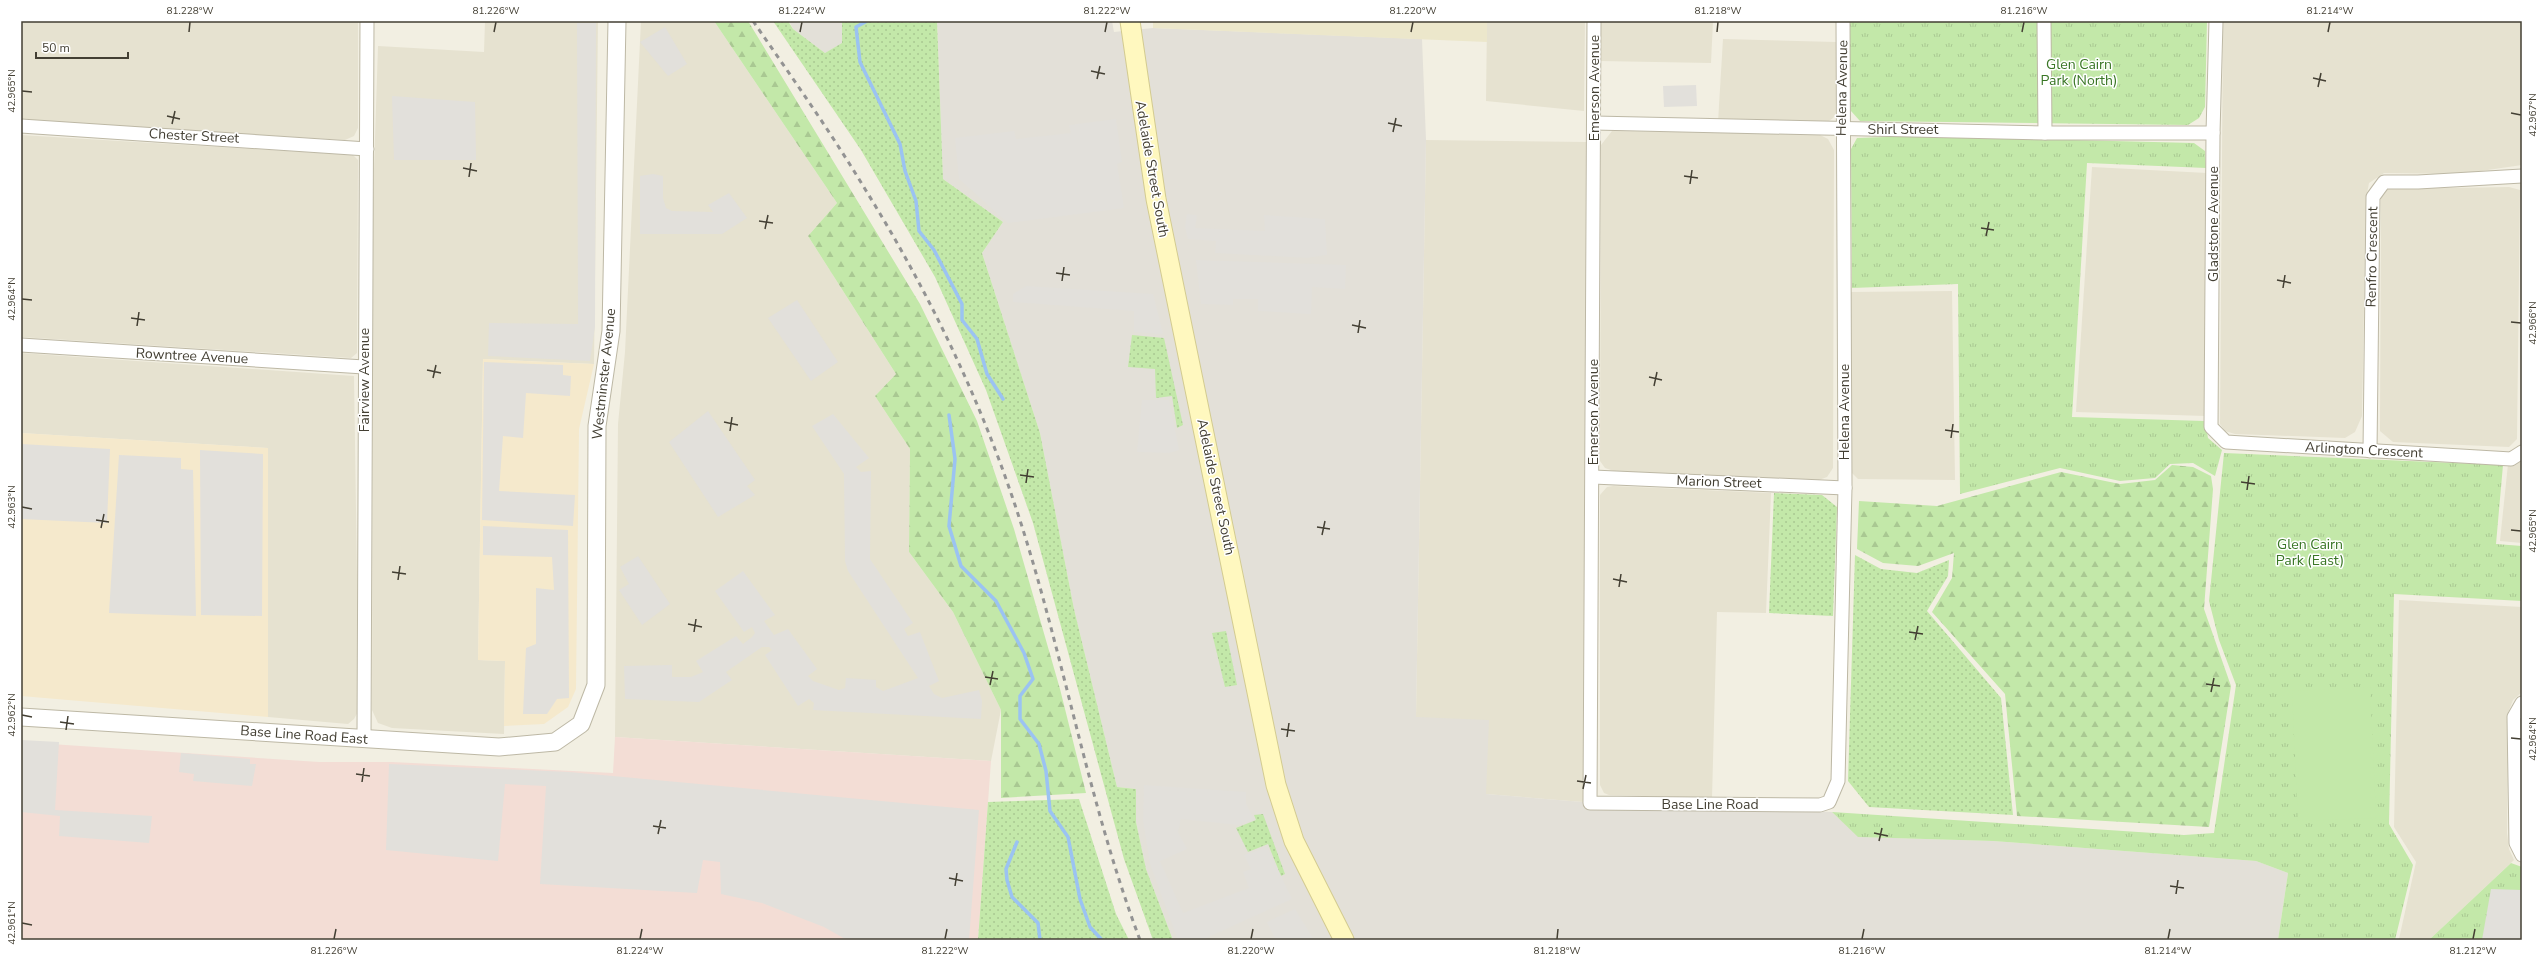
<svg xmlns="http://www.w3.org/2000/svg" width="2543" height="961" viewBox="0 0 2543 961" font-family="'Nunito Sans',sans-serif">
  <defs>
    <pattern id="grass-dots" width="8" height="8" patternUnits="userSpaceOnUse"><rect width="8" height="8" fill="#c3e8a9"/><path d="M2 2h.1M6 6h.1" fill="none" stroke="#a9c892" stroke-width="1.8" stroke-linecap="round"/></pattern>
    <pattern id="forest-firs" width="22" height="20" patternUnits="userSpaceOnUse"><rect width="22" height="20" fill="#c3e8a9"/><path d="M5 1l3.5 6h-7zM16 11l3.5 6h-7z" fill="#a9c892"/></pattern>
    <pattern id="park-tufts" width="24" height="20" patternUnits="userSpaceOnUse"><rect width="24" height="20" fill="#c3e8a9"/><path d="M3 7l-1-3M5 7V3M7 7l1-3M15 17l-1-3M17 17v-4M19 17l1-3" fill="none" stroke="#a9c892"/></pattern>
  </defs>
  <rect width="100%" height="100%" fill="#f2efe2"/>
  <g fill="#e6e2d0">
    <path d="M 21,21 L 358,21 L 358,128 L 354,136 L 345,140 L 21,120 Z"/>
    <path d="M 485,21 L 598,21 L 594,364 L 483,359 L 478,660 L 505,661 L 504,734 L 392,728 L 378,723 L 372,710 L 373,200 L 378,46 L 484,52 Z"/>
    <path d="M 641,21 L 714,21 L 837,203 L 808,236 L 896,374 L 875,396 L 910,449 L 909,552 L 953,612 L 1001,710 L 991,761 L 615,737 L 618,424 L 625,352 Z"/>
    <path d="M 1487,21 L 1585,21 L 1584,111 L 1486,101 Z"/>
    <path d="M 1601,21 L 1713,21 L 1711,63 L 1600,61 Z"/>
    <path d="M 2223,21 L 2522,21 L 2522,165 L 2460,174 L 2384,173 L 2369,183 L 2366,199 L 2362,416 L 2355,432 L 2345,438 L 2235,434 L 2225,431 L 2220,424 Z"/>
    <path d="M 1723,39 L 1836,42 L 1837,111 L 1833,118 L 1829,121 L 1718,122 Z"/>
    <path d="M 1612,131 L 1818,134 L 1828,139 L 1834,150 L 1833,468 L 1827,477 L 1819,480 L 1617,472 L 1605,468 L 1600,461 L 1601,145 Z"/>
    <path d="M 21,135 L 353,155 L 358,160 L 357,353 L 351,358 L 21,337 Z"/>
    <path d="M 1426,140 L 1586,142 L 1583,802 L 1486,794 L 1416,717 Z"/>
    <path d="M 2092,167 L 2207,173 L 2206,416 L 2076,412 Z"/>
    <path d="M 2509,187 L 2520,190 L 2517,439 L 2509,447 L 2393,442 L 2380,431 L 2381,197 L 2388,189 Z"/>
    <path d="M 1952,291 L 1955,480 L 1858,479 L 1852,473 L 1850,292 Z"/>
    <path d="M 21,353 L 354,376 L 359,710 L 354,719 L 348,724 L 268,717 L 268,448 L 21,433 Z"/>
    <path d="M 2522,461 L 2522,543 L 2500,541 L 2508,464 Z"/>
    <path d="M 1613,486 L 1771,493 L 1766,613 L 1717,612 L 1712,798 L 1609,795 L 1604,793 L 1600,785 L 1600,495 L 1607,487 Z"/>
    <path d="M 2399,600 L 2522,607 L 2522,692 L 2513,700 L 2508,713 L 2507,833 L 2509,849 L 2514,860 L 2429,940 L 2399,939 L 2416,862 L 2394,827 Z"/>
  </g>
  <g fill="#f5e9cc">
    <path d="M 483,359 L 594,364 L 579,429 L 576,689 L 568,707 L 544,724 L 504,726 L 505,661 L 478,660 Z"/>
    <path d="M 21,433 L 268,448 L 268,717 L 21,696 Z"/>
  </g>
  <g fill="#e3e0d8">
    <path d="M 789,21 L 842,21 L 842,44 L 825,53 L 793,29 Z"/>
    <path d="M 937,21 L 1112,21 L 1114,32 L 1153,28 L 1422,39 L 1426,140 L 1416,717 L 1489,720 L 1486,794 L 1583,802 L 1832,812 L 1859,837 L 1993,841 L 2256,861 L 2288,873 L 2278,940 L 1173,940 L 1146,869 L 1136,822 L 1136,789 L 1117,787 L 1074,609 L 1040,433 L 982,253 L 1003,222 L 943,179 Z"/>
  </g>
  <path fill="#ece7cb" d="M 1153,21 L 1487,21 L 1487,42 L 1153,28 Z"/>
  <path fill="#f3ddd5" d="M 615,737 L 991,761 L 978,940 L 21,940 L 21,742 L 319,762 L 392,762 L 613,773 Z"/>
  <g fill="url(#grass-dots)">
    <path d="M 773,21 L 788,21 L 793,29 L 825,53 L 842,43 L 842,21 L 937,21 L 943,179 L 1003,222 L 982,253 L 1040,433 L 1074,609 L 1117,787 L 1136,789 L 1136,822 L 1146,869 L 1173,940 L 1153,940 L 1124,859 L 1033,523 L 986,390 L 935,277 L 861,150 Z"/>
    <path d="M 1132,335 L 1164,338 L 1183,425 L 1177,428 L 1172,396 L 1156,398 L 1155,369 L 1128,367 Z"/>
    <path d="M 1774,493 L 1822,495 L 1837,507 L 1833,616 L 1769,613 Z"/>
    <path d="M 1855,555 L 1881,569 L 1917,573 L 1949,560 L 1948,576 L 1927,611 L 2001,698 L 2013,815 L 1869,807 L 1848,781 Z"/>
    <path d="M 1226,631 L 1237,685 L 1225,687 L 1212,633 Z"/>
    <path d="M 1079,799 L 1116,914 L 1129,940 L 978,940 L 988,802 Z"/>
    <path d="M 1263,814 L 1285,874 L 1281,876 L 1268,844 L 1248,852 L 1236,828 L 1256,820 L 1254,815 Z"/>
  </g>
  <g fill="url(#forest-firs)">
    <path d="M 714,21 L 748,21 L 920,304 L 977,421 L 1014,529 L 1060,689 L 1086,793 L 1001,798 L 1001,710 L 953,612 L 909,552 L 910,449 L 875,396 L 896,374 L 808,236 L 837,203 Z"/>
    <path d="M 2172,465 L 2193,467 L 2211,476 L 2213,489 L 2204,609 L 2231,686 L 2209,827 L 2017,816 L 2005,694 L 1932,612 L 1952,578 L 1954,553 L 1918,566 L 1883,563 L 1857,549 L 1859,501 L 1937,506 L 2061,472 L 2120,484 L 2155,480 Z"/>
  </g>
  <g fill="url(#park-tufts)">
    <path d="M 1849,21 L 2207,21 L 2205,107 L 2199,118 L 2188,125 L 1860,121 L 1851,111 Z"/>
    <path d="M 1913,136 L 2194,143 L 2205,151 L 2206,168 L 2087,163 L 2072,417 L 2205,421 L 2208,438 L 2222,450 L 2215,476 L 2193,463 L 2170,464 L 2155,478 L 2120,481 L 2060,468 L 1960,494 L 1958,284 L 1852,288 L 1851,149 L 1857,138 Z"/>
    <path d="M 2224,453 L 2503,465 L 2496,544 L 2522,546 L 2522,601 L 2394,594 L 2389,824 L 2413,865 L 2395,940 L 2278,940 L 2288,873 L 2256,861 L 1993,841 L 1858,837 L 1832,812 L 2184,835 L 2214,833 L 2236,685 L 2219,640 L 2209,601 Z"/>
    <path d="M 2511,863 L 2522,867 L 2522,940 L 2429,940 Z"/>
  </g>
  <path fill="#c3e8a9" d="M 2370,687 L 2376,818 L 2298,821 L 2292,691 Z"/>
  <g fill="#e2e0db">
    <path d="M 577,23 L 596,23 L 595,327 L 590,361 L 488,356 L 489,323 L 578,324 Z"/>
    <path d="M 665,27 L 687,64 L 668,76 L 640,42 Z"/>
    <path d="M 1696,85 L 1697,106 L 1664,107 L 1663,86 Z"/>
    <path d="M 392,96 L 475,102 L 476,160 L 394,160 Z"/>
    <path d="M 1116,119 L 1122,162 L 1117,164 L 1124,208 L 1008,223 L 959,179 L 955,138 L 1014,131 L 1016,139 L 1071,133 L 1069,125 Z"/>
    <path d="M 653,174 L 663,176 L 663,198 L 666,208 L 672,211 L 713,212 L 708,205 L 729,193 L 747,218 L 722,234 L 640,234 L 640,176 Z"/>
    <path d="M 1187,214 L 1197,215 L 1195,228 L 1265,231 L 1264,215 L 1325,219 L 1327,255 L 1307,258 L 1215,253 L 1216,241 L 1188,239 L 1185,227 Z"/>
    <path d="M 1196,260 L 1346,265 L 1345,289 L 1312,287 L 1311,314 L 1258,311 L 1258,299 L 1233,299 L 1233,305 L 1201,304 Z"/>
    <path d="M 1026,286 L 1153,294 L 1163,334 L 1134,332 L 1134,311 L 1013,302 L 1013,294 Z"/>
    <path d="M 797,300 L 838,362 L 811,381 L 768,318 Z"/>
    <path d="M 484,362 L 563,365 L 563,375 L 571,376 L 570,396 L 526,393 L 523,438 L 503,436 L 499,491 L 575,495 L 573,526 L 482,520 Z"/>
    <path d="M 1142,400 L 1169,400 L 1179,450 L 1169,453 L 1137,452 Z"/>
    <path d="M 708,411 L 755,480 L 747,486 L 755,495 L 718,517 L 669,442 Z"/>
    <path d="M 833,414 L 869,458 L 856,467 L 861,472 L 871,471 L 870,559 L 913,623 L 904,629 L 908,636 L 920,632 L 939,681 L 929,686 L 934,694 L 942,698 L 979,690 L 982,701 L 981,719 L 813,710 L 814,703 L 809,699 L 798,706 L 765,655 L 772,650 L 769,647 L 762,647 L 726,672 L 732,680 L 699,702 L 625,699 L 624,666 L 672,665 L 672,677 L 691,677 L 703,672 L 696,661 L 736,636 L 743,644 L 752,637 L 755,633 L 752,627 L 744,632 L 715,591 L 743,571 L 775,615 L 764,621 L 774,635 L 788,629 L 817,669 L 808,676 L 813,681 L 839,690 L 845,688 L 846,678 L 876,680 L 876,687 L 883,691 L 918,678 L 848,571 L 845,561 L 844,474 L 812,426 Z"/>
    <path d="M 21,444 L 110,449 L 107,523 L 21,519 Z"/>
    <path d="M 200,450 L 263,454 L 262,616 L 201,615 Z"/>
    <path d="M 119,455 L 181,458 L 181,469 L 193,470 L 196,616 L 109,613 Z"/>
    <path d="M 483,526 L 568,530 L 569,698 L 557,699 L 547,714 L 523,714 L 526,648 L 536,644 L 536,588 L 554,590 L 552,557 L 483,555 Z"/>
    <path d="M 638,556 L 670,604 L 642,625 L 619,590 L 629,584 L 620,567 Z"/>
    <path d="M 21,740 L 59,742 L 55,810 L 152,816 L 149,843 L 59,836 L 60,816 L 21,812 Z"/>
    <path d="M 181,753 L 250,759 L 250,764 L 256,764 L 252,786 L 193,781 L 194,774 L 179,772 Z"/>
    <path d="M 389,764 L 569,772 L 979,810 L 969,940 L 847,940 L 824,927 L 762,903 L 721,894 L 720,862 L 703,860 L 697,893 L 540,884 L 546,786 L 505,784 L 498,861 L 386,850 Z"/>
    <path d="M 1144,785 L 1246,792 L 1246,804 L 1254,820 L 1238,825 L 1181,819 L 1178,832 L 1187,849 L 1160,861 L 1183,913 L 1249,888 L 1243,872 L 1251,869 L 1244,855 L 1267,847 L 1292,899 L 1202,940 L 1178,940 L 1150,864 L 1143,820 Z"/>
    <path d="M 2491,889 L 2522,890 L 2522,940 L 2482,940 Z"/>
    <path d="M 1295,909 L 1314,940 L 1276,940 L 1267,922 Z"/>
  </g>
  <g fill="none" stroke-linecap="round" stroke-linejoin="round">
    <g stroke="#9bc3f2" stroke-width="3.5">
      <path d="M 867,21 L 856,27 L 860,62 L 900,144 L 905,171 L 916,201 L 919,231 L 934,250 L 962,304 L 962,320 L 977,339 L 987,374 L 1003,399"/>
      <path d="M 949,415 L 955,459 L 949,526 L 961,566 L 996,601 L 1024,653 L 1033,679 L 1020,696 L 1020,719 L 1039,744 L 1046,771 L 1050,811 L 1068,837 L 1080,899 L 1090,927 L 1102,940"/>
      <path d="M 1017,842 L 1006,869 L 1007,880 L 1012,897 L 1038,923 L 1040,940"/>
    </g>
    <g stroke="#bdb8a5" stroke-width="15">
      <g id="minor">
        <path d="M 1594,21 L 1590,803 L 1820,805 L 1829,802 L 1838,781 L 1845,488 L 1843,21"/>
        <path d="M 2044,21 L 2045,133"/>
        <path d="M 2216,21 L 2213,133 L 2211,427 L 2226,442 L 2511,459 L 2522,452"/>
        <path d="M 1594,123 L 2045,133 L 2213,133"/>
        <path d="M 21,126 L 367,149"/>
        <path d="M 21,345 L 364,367"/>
        <path d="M 2370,451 L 2373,197 L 2384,182 L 2418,182 L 2522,176"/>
        <path d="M 1593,477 L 1845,488"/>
        <path d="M 2522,703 L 2514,717 L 2516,843 L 2522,855"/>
        <path d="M 364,738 L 367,21"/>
      </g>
    </g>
    <g stroke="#bdb8a5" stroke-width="19">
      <path id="tertiary" d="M 21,717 L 499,747 L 555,742 L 581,724 L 596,685 L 597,426 L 611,331 L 617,21"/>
    </g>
    <g stroke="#d3cb90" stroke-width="21">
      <path id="secondary" d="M 1130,21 L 1156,199 L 1276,785 L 1294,841 L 1344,940"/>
    </g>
    <use href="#minor" stroke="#fff" stroke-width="13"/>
    <use href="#tertiary" stroke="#fff" stroke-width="17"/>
    <use href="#secondary" stroke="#fff8bf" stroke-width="19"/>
    <path stroke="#939393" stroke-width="3" stroke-dasharray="5 5" stroke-linecap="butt" d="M 753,21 C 791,76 830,131 865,189 C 927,289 979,396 1016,508 C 1063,650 1087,799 1140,940"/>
  </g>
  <path fill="none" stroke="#433f33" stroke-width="1.5" d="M 189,32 L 190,22M 494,32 L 496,22M 800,32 L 802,22M 1105,32 L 1107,22M 1411,32 L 1413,22M 1717,32 L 1718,22M 2022,32 L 2024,22M 2328,32 L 2330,22M 1091,71 L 1105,74M 2313,78 L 2326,81M 1097,79 L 1100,66M 2318,87 L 2321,73M 22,91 L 32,92M 2511,113 L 2521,115M 167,116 L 180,119M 1388,123 L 1402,126M 172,124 L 175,111M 1393,132 L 1396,118M 463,168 L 477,171M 1684,176 L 1698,178M 469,177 L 471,163M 1690,184 L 1692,170M 759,221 L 773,223M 1981,228 L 1994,230M 765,229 L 768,215M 1986,236 L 1989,222M 1056,273 L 1070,275M 2277,280 L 2291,283M 1062,281 L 1064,267M 2283,288 L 2285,275M 22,299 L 32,300M 131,318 L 145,320M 2511,322 L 2521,323M 1352,325 L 1366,328M 137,326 L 139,312M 1358,333 L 1360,320M 427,370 L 441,373M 1649,377 L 1662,380M 433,378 L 436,365M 1654,386 L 1657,372M 724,422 L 738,425M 1945,430 L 1959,432M 730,431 L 732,417M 1951,438 L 1953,424M 1020,475 L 1034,477M 2241,482 L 2255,484M 1026,483 L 1028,469M 2247,490 L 2249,476M 22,507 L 32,509M 96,520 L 109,522M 1317,527 L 1330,529M 101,528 L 104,514M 2511,530 L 2521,531M 1322,535 L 1325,521M 392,572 L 406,574M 1613,579 L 1627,582M 398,580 L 400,566M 1619,587 L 1621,574M 688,624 L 702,627M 694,632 L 696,619M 1909,632 L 1923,634M 1915,640 L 1918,626M 985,677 L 998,679M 2206,684 L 2220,686M 990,685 L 993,671M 2211,692 L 2214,678M 22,715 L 32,717M 60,722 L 74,724M 1281,729 L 1295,731M 66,730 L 68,716M 1287,737 L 1289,723M 2511,738 L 2521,739M 356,774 L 370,776M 1577,781 L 1591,783M 362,782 L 364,768M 1583,789 L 1586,775M 653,826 L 666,828M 1874,833 L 1888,836M 658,834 L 661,820M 1879,841 L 1882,828M 949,878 L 963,881M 955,886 L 957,873M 2170,886 L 2184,888M 2176,894 L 2178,880M 22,923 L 32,925M 334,939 L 336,929M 640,939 L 642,929M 945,939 L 947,929M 1251,939 L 1253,929M 1557,939 L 1558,929M 1862,939 L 1864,929M 2168,939 L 2170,929M 2473,939 L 2475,929"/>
  <g text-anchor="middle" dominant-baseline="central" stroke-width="3" stroke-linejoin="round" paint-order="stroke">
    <g font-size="14" fill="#397625" stroke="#fff">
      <text x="2079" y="64">Glen Cairn<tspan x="2079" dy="16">Park (North)</tspan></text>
      <text x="2310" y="544">Glen Cairn<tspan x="2310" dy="16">Park (East)</tspan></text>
    </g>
    <g font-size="14" fill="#433f33" stroke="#fff">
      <text transform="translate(1594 88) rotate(-90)">Emerson Avenue</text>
      <text transform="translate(1842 88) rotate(-89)">Helena Avenue</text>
      <text x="1903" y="129">Shirl Street</text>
      <text transform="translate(194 136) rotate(3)">Chester Street</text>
      <text transform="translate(1152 169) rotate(80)">Adelaide Street South</text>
      <text transform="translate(2213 224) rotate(-90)">Gladstone Avenue</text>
      <text transform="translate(2372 257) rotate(-89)">Renfro Crescent</text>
      <text transform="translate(192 356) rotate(3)">Rowntree Avenue</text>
      <text transform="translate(604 374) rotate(-84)">Westminster Avenue</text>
      <text transform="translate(364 380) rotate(-90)">Fairview Avenue</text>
      <text transform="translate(1593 412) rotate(-90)">Emerson Avenue</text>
      <text transform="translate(1844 412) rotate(-90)">Helena Avenue</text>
      <text transform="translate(2364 450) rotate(3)">Arlington Crescent</text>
      <text transform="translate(1719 482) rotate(2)">Marion Street</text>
      <text transform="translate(1216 487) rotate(78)">Adelaide Street South</text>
      <text transform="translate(304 735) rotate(4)">Base Line Road East</text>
      <text x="1710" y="804">Base Line Road</text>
    </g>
  </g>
  <rect width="2543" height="961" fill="none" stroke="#ffffff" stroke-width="44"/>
  <path d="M36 52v6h92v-6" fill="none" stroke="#433f33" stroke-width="2"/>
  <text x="42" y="52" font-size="12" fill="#433f33" stroke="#ffffff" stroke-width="3" paint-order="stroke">50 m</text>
  <rect x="22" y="22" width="2499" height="917" fill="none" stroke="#433f33" stroke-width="1.5"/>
  <g font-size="10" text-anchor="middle" fill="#433f33">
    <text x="190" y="14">81.228°W</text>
    <text x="496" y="14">81.226°W</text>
    <text x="802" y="14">81.224°W</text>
    <text x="1107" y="14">81.222°W</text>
    <text x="1413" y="14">81.220°W</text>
    <text x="1718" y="14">81.218°W</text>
    <text x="2024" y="14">81.216°W</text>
    <text x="2330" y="14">81.214°W</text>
    <text transform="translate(11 91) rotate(-90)" y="4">42.965°N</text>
    <text transform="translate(2532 115) rotate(-90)" y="4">42.967°N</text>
    <text transform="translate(11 299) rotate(-90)" y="4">42.964°N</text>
    <text transform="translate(2532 323) rotate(-90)" y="4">42.966°N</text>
    <text transform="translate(11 507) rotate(-90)" y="4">42.963°N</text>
    <text transform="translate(2532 531) rotate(-90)" y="4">42.965°N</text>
    <text transform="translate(11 715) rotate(-90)" y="4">42.962°N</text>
    <text transform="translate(2532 739) rotate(-90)" y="4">42.964°N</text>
    <text transform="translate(11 923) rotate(-90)" y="4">42.961°N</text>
    <text x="334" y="954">81.226°W</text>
    <text x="640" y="954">81.224°W</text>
    <text x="945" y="954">81.222°W</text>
    <text x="1251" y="954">81.220°W</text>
    <text x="1557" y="954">81.218°W</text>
    <text x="1862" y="954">81.216°W</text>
    <text x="2168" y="954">81.214°W</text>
    <text x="2473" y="954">81.212°W</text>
  </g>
</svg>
